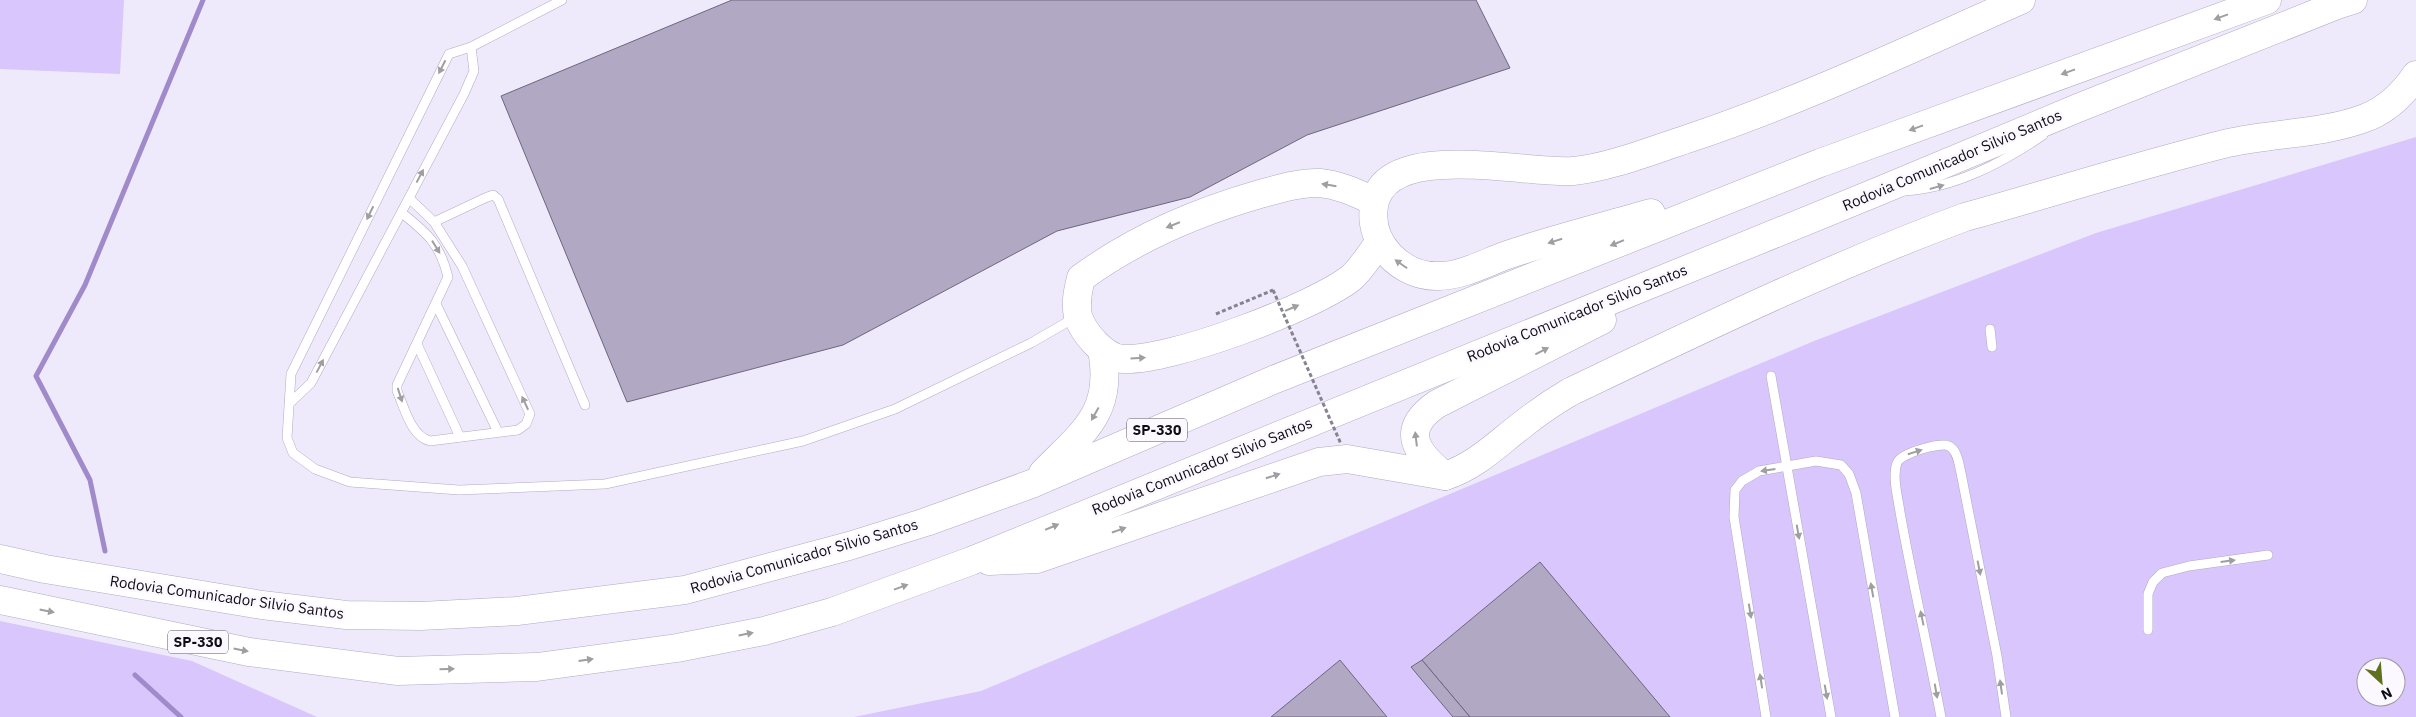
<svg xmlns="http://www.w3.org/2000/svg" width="2416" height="717" viewBox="0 0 2416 717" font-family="'IBM Plex Sans',sans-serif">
  <rect width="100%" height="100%" fill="#efeafb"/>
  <g fill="#d8c6fc" fill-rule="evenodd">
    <path d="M 0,0 L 124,0 L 120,74 L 0,69 Z"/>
    <path d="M 2416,137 L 2416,717 L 854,717 L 981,691 L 1814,341 L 2096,233 ZM 2366,667 L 2396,667 L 2396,697 L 2366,697 Z"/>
    <path d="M 0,621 L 192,661 L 317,717 L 0,717 Z"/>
  </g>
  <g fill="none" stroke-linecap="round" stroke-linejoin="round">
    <g stroke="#a18aca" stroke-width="5">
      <path d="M 105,551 L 90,480 L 36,376 L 85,285 L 203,0"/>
      <path d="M 135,675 L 181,717"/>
    </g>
  </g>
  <g fill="#b1a8c3" stroke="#6e667e">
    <path d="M 732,0 L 1476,0 L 1510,68 L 1307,135 L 1190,197 L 1057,231 L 843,345 L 627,402 L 501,96 Z"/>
    <path d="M 1540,562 L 1670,717 L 1470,717 L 1422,660 Z"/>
    <path d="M 1340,660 L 1387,717 L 1271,717 Z"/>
    <path d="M 1422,660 L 1470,717 L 1453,717 L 1411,667 Z"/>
  </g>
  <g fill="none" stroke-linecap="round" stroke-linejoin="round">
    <g stroke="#b1a9c3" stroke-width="10">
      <g id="service">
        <path d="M 471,47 L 562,0"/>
        <path d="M 1904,191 C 1955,188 2002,163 2043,135"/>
        <path d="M 402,213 C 428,234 440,244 448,277 L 397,385 L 397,391 C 405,409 411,436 430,441 L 518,430 L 526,424 L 530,414 L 462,266 L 434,222 L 409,198"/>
        <path d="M 434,222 L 485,198 L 493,195 L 498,199 L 585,405"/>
        <path d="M 436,304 L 498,432"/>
        <path d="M 1990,329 L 1992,347"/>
        <path d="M 417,344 L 460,437"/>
        <path d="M 1771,376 L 1831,717"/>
        <path d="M 290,403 L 311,383 L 464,94 L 474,71 L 471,47 L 449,54 L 291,374 L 287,438 L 293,453 L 315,469 L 350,482 L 459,490 L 605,484 L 803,441 L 895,409 L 1031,343 L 1076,317"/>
        <path d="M 2148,630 L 2148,594 L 2153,582 L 2162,573 L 2189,566 L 2268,555"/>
        <path d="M 1766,717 L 1734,517 L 1735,490 L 1742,481 L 1759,471 L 1816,461 L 1841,465 L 1849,474 L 1856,493 L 1895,717"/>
        <path d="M 1941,717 C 1928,648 1912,580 1900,512 C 1898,498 1892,476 1897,463 C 1900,453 1941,442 1949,446 C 1958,451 1959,465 1961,473 L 1997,656 L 2006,717"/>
      </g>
    </g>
    <g stroke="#b1a9c3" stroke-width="29">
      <g id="motorway">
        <path d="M 1374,201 C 1356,193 1340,185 1320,183 C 1301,182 1278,189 1260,194 C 1197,212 1134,239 1081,278 C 1078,290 1075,303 1078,316 C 1083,332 1104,358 1123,359 C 1169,362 1314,307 1351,278 C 1362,268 1371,254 1379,242"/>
        <path d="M 1651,213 C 1603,227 1554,239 1507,255 C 1485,263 1462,276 1438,276 C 1401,277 1368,243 1374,206 C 1384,138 1528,175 1573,171 C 1608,168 1653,150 1687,139 C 1801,101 1910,49 2021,0"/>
        <path d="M 1043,473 C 1083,432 1114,413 1102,350"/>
        <path d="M 1445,476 C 1416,453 1399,430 1437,404 L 1602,320"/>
        <path d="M 0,559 L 45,569 L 262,605 L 346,615 L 421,616 L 517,611 L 685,590 L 849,546 L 926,522 L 1034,483 L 1273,380 L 1820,163 L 2267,0"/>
        <path d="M 989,561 L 1037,559 L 1319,462 L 1347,459 L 1445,476 C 1476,466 1497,444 1522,425 C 1537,413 1553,402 1570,392 C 1700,330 1830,267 1965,217 C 2052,193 2139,165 2228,143 C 2272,133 2323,134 2365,118 C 2387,110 2403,94 2416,75"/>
        <path d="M 0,600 L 249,652 L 398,671 L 537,667 L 677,648 L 764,631 L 832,612 L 971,561 L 1872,194 L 2078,108 L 2337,5 L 2353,0"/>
      </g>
    </g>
    <path stroke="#868290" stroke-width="3" stroke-dasharray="4 2.5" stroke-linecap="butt" d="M 1216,314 L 1273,290"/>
    <use href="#service" stroke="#fff" stroke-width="9"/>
    <use href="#motorway" stroke="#fff" stroke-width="28"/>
    <path stroke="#868290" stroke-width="3" stroke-dasharray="4 2.5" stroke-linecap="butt" d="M 1273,290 L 1341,444"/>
  </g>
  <defs><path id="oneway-solid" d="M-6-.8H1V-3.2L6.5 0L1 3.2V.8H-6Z" transform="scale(1.25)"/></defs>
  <g fill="#9f9ea1">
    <use href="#oneway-solid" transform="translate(2221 17) rotate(160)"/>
    <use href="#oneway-solid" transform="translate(442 67) rotate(117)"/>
    <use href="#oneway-solid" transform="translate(2068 72) rotate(160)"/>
    <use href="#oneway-solid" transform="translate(1916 128) rotate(160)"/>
    <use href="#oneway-solid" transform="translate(420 176) rotate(-62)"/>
    <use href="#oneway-solid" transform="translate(1329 185) rotate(-171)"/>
    <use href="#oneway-solid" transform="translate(1937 187) rotate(-16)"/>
    <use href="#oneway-solid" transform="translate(370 213) rotate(116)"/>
    <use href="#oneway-solid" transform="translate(1173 225) rotate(158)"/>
    <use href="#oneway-solid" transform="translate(1555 241) rotate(163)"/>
    <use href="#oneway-solid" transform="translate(1617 243) rotate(158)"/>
    <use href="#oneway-solid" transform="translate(436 247) rotate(58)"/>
    <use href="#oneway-solid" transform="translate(1401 264) rotate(-145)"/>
    <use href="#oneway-solid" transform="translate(1292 308) rotate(-23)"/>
    <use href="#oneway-solid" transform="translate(1542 351) rotate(-27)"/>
    <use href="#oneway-solid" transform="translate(1138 358) rotate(-4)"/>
    <use href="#oneway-solid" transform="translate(320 366) rotate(-62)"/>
    <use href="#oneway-solid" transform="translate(400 395) rotate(72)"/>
    <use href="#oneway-solid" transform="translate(525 403) rotate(-115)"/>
    <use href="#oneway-solid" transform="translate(1095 414) rotate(119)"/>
    <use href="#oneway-solid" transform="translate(1416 439) rotate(-97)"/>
    <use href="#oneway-solid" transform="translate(1915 452) rotate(-17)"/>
    <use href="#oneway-solid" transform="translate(1768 470) rotate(172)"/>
    <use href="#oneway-solid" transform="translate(1273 476) rotate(-18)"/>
    <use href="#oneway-solid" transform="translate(1052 527) rotate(-23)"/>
    <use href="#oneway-solid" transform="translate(1119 530) rotate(-19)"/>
    <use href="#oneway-solid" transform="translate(1798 532) rotate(80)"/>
    <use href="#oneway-solid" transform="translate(2228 561) rotate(-7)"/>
    <use href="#oneway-solid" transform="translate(1979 568) rotate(79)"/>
    <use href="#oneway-solid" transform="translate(901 587) rotate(-20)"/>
    <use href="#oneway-solid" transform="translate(1872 590) rotate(-100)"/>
    <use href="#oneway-solid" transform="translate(47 611) rotate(11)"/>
    <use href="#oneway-solid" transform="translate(1750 611) rotate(81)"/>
    <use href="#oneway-solid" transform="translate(1922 618) rotate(-102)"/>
    <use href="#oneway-solid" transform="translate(746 634) rotate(-11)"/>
    <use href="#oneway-solid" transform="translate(241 650) rotate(11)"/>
    <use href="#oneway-solid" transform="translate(586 660) rotate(-8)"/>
    <use href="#oneway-solid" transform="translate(447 669) rotate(-2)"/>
    <use href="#oneway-solid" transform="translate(1761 681) rotate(-99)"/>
    <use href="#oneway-solid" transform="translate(2001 687) rotate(-98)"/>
    <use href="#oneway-solid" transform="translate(1936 691) rotate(80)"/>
    <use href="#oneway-solid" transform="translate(1826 692) rotate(80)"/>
  </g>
  <g text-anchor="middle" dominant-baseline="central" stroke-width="5" stroke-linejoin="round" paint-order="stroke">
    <g fill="#fbf9ff" stroke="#56535b" stroke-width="1">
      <rect x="1127" y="418.5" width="60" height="23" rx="4"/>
      <rect x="168" y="630.5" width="60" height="23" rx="4"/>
    </g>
    <g font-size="14" font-weight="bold" fill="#0f0c15">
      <text x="1157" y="430">SP-330</text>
      <text x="198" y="642">SP-330</text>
    </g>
    <g font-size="15" fill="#0f0c15" stroke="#fbf9ff">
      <text transform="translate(1952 160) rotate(-23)">Rodovia Comunicador Silvio Santos</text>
      <text transform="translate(1577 313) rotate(-22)">Rodovia Comunicador Silvio Santos</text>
      <text transform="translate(1202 466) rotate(-22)">Rodovia Comunicador Silvio Santos</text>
      <text transform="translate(804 556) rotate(-16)">Rodovia Comunicador Silvio Santos</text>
      <text transform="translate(227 597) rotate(8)">Rodovia Comunicador Silvio Santos</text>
    </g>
  </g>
  <g transform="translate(2381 682) rotate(154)"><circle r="24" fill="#fbf9ff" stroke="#9d9aa1"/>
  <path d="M0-4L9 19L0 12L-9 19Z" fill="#60711e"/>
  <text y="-8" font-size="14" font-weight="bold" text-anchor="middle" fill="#0f0c15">N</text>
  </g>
</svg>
